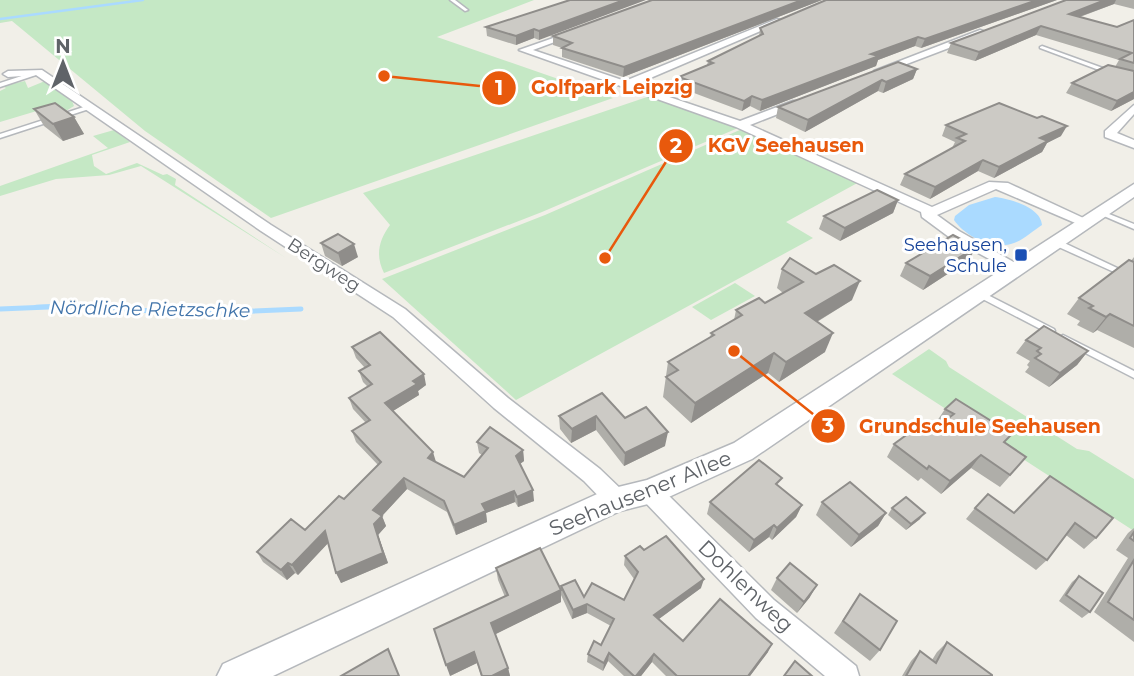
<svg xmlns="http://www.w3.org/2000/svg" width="1134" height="676" viewBox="0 0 1134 676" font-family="Montserrat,sans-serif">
  <rect width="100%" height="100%" fill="#f1efe8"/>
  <g fill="#c5e8c5">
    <path d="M 0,0 L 534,0 L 437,37 L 613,98 L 271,218 L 145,131 L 12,21 L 0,23 Z"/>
    <path d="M 25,81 L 28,88 L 45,81 L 72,101 L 74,106 L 61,114 L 50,107 L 0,122 L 0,91 L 6,88 L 2,86 Z"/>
    <path d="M 650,96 L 738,128 L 542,212 L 384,273 C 375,255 379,240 390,225 L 363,193 Z"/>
    <path d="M 742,129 L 861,181 L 786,222 L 813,238 L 516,400 L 382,279 L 545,215 Z"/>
    <path d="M 114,130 L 130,142 L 92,155 L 94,166 L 106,174 L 137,163 L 163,175 L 167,174 L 176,179 L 175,185 L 286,258 L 141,166 L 109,175 L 56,179 L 0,196 L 0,186 L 108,148 L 93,136 Z"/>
    <path d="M 735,283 L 755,296 L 711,320 L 692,307 Z"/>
    <path d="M 929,349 L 946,361 L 949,367 L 1077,449 L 1089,451 L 1134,479 L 1134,531 L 892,374 Z"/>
  </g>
  <path fill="#aadaff" d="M 995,197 C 1010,199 1041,207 1042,225 C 1034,230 1023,240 1014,243 C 993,251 965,236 954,220 L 955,216 L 969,205 Z"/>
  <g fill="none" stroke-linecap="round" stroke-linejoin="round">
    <path stroke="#aadaff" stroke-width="2.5" d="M 0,19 L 143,0"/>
    <path stroke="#aadaff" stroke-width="4.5" d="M 36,307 L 85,305 L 111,307"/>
    <g stroke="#aadaff" stroke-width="5">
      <path d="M 91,306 L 187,314 L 301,309"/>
      <path d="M 0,309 L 73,306"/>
    </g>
    <g stroke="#b5b8bc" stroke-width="3">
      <g id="service">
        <path d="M 450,0 L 455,0 L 468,10 L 465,11 Z"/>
        <path d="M 1042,46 L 1111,71 L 1112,72 L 1107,73 L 1040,48 L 1040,47 Z"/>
        <path d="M 37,71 L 40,73 L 39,74 L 0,87 L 0,83 Z"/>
        <path d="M 90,105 L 92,106 L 92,108 L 0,138 L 0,134 Z"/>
        <path d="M 1099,210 L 1134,224 L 1134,229 L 1097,213 L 1097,211 Z"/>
        <path d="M 1052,240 L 1058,240 L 1134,276 L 1134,281 L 1052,244 Z"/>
        <path d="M 978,290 L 1054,329 L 1055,331 L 1051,334 L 1048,333 L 975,295 L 974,293 Z"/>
        <path d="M 1063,335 L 1134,371 L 1134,378 L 1060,340 L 1059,338 Z"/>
      </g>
    </g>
    <g stroke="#b5b8bc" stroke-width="3">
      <g id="minor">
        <path d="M 777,19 L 784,21 L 634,85 L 740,121 L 793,101 L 801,101 L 801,105 L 750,125 L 932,207 L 989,182 L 1008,183 L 1092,222 L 1090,225 L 1080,225 L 996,189 L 937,215 L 959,231 L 1024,268 L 1021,271 L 1011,271 L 949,237 L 922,217 L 921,212 L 736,127 L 519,50 L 579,29 L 579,33 L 533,50 L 625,81 Z"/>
        <path d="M 980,30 L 983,31 L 983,35 L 883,73 L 874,71 Z"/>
        <path d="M 42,70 L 271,225 L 405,309 L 508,398 L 600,469 L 624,492 L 627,499 L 624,506 L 616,509 L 608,506 L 584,481 L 494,408 L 393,317 L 261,231 L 36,75 L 8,77 L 3,74 L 8,71 Z"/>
        <path d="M 1134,105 L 1134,114 L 1117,133 L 1134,140 L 1134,148 L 1105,137 L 1105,131 Z"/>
        <path d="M 650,483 L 658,485 L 774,600 L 856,666 L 859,676 L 825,676 L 756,618 L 642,499 L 639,492 L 642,485 Z"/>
      </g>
    </g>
    <g stroke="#b5b8bc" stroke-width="3">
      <path id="tertiary" d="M 1134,184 L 1134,197 L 752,459 L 660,501 L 620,511 L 273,676 L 217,676 L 223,664 L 606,490 L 647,480 L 734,443 Z"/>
    </g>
    <use href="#service" fill="#fff" fill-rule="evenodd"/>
    <use href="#minor" fill="#fff" fill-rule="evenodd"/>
    <use href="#tertiary" fill="#fff" fill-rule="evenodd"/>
  </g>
  <g fill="#afaea9">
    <path d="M 570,0 L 539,40 L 534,38 L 516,45 L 487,36 L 486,27 Z"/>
    <path d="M 652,0 L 822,0 L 623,77 L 562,57 L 562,48 L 553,45 L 553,36 Z"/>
    <path d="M 1057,0 L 921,48 L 915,46 L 878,60 L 876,66 L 760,111 L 750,106 L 742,111 L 678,87 L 679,77 L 707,65 L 708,61 L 759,37 L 760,28 Z"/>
    <path d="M 1066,0 L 1134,0 L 1134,9 L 1114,4 L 1080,17 L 1117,27 L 1134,20 L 1134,99 L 1111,111 L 1066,93 L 1072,83 L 1115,67 L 1119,60 L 1036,35 L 975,61 L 947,53 L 951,43 Z"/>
    <path d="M 917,69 L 913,79 L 883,93 L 878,91 L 805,132 L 776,118 L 778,107 Z"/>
    <path d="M 34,109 L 74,117 L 84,134 L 63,141 L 44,126 Z"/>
    <path d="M 946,125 L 1061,136 L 1047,143 L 1042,152 L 994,178 L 978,171 L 930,199 L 900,185 L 905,174 L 952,148 L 955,142 L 942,136 Z"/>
    <path d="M 898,200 L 893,213 L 840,241 L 819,229 L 824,216 Z"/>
    <path d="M 321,243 L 358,257 L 342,266 L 325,256 Z"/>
    <path d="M 976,247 L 969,260 L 923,290 L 900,276 L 906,263 Z"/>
    <path d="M 1134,257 L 1134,348 L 1097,330 L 1093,333 L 1077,325 L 1080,321 L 1067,314 L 1079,298 L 1131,261 Z"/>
    <path d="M 782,269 L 852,300 L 817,322 L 825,352 L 779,382 L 768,373 L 691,423 L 663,397 L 668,362 L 710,338 L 711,333 L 734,320 L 736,310 L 765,303 L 783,293 L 777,288 Z"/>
    <path d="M 1026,340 L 1088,351 L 1077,365 L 1049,387 L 1025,372 L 1029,367 L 1027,365 L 1030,361 L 1016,353 Z"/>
    <path d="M 352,347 L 426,385 L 418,391 L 419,395 L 393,411 L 436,462 L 464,477 L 482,455 L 479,453 L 477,442 L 523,450 L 524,461 L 520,464 L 534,501 L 518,507 L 515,502 L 486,513 L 487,522 L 456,535 L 447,512 L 407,489 L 382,516 L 386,526 L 378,535 L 388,563 L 341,583 L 328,543 L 298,575 L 295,573 L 287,580 L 263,562 L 257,552 L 305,530 L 344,499 L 378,465 L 356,442 L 352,431 L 366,423 L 353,409 L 349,398 L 368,387 L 363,382 L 359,371 L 365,368 L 356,358 Z"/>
    <path d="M 945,409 L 1005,443 L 1016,469 L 1000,487 L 971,468 L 941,494 L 921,478 L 918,481 L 887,457 L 894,444 L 926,435 L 941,424 L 937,421 Z"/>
    <path d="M 559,416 L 625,418 L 665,446 L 624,466 L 596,430 L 571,443 L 560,429 Z"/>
    <path d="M 1050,476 L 1096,538 L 1084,549 L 1066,535 L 1047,560 L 1036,570 L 966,519 L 975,508 L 1014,513 Z"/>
    <path d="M 779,487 L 802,505 L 796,517 L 772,540 L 769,537 L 749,552 L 707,514 L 710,502 Z"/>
    <path d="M 822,502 L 886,513 L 878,526 L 851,547 L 816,515 Z"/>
    <path d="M 892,508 L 920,519 L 906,530 L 888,515 Z"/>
    <path d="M 1134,528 L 1134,642 L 1094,612 L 1128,558 L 1116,550 L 1128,533 Z"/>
    <path d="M 644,550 L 701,588 L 659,619 L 683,641 L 768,652 L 750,676 L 666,676 L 652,662 L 641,676 L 624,676 L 608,661 L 603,671 L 587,662 L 588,654 L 601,645 L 611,626 L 587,613 L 572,619 L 561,595 L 561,586 L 584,597 L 624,600 L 634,579 L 624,565 L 625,556 Z"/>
    <path d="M 496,568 L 561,590 L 561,602 L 495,634 L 508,668 L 510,676 L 481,676 L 477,663 L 450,676 L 505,597 L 498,580 Z"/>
    <path d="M 1079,576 L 1090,612 L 1082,618 L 1059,601 L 1072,582 Z"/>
    <path d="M 777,578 L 810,597 L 797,613 L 771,590 Z"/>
    <path d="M 860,594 L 880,650 L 870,661 L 834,633 Z"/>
    <path d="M 947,642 L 992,676 L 902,676 L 911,661 L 920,651 L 932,660 L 937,652 Z"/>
  </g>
  <g fill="#8f8d8a">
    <path d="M 624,0 L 646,0 L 539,40 L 539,31 Z"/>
    <path d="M 802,0 L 822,0 L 623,77 L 624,67 Z"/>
    <path d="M 1037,0 L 1057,0 L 921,48 L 925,39 Z"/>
    <path d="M 1105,0 L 1116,0 L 1114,4 L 1065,22 L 1069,14 Z"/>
    <path d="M 1041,26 L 1036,35 L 975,61 L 979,52 Z"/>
    <path d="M 534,29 L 534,38 L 516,45 L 516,36 Z"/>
    <path d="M 918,37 L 915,46 L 878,60 L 876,66 L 760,111 L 762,100 L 871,54 Z"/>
    <path d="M 917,69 L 913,79 L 883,93 L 886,82 Z"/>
    <path d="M 882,80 L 878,91 L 805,132 L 808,120 Z"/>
    <path d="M 1134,92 L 1134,99 L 1111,111 L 1117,101 Z"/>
    <path d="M 752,96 L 750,106 L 742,111 L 744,101 Z"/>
    <path d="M 74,117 L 84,134 L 63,141 L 53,124 Z"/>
    <path d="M 1067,126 L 1061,136 L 1047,143 L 1042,152 L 994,178 L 999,167 L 1040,138 Z"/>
    <path d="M 983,160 L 978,171 L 930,199 L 935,187 Z"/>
    <path d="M 898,200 L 893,213 L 840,241 L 845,228 Z"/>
    <path d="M 354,244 L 358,257 L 342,266 L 338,253 Z"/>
    <path d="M 976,247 L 969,260 L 923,290 L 930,276 Z"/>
    <path d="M 860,281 L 852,300 L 798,333 L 805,313 Z"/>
    <path d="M 1110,314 L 1097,330 L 1093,333 L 1106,317 Z"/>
    <path d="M 833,333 L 825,352 L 779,382 L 786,362 Z"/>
    <path d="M 1088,351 L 1077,365 L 1049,387 L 1060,373 Z"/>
    <path d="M 774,353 L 768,373 L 691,423 L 695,403 Z"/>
    <path d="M 424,374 L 426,385 L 418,391 L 419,395 L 388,414 L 385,403 L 413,381 Z"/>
    <path d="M 596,416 L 596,430 L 571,443 L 572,429 Z"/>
    <path d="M 668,432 L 665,446 L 624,466 L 625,453 Z"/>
    <path d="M 523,450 L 524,461 L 517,466 L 516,456 Z"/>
    <path d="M 433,452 L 436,462 L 428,458 Z"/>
    <path d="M 981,455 L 971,468 L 941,494 L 950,481 Z"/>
    <path d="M 404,478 L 407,489 L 382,516 L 386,526 L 378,535 L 388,563 L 341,583 L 336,573 L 373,510 Z"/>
    <path d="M 533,490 L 534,501 L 518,507 L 517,497 Z"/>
    <path d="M 514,491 L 515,502 L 486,513 L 487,522 L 456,535 L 454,525 L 482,504 Z"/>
    <path d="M 802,505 L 796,517 L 772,540 L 777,528 Z"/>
    <path d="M 886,513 L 878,526 L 851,547 L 859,535 Z"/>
    <path d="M 925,513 L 920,519 L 906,530 L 911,524 Z"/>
    <path d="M 774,525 L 769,537 L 749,552 L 754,540 Z"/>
    <path d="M 325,531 L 330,541 L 298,575 L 292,565 Z"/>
    <path d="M 288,563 L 295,573 L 287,580 L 281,570 Z"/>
    <path d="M 704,579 L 701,588 L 652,624 L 654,615 Z"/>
    <path d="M 817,585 L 810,597 L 797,613 L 804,602 Z"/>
    <path d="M 561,590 L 561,602 L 494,635 L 491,623 Z"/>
    <path d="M 587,604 L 587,613 L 572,619 L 573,610 Z"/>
    <path d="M 772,644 L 768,652 L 750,676 L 748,676 Z"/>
    <path d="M 474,652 L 477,663 L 450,676 L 446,665 Z"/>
    <path d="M 609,653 L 608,661 L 603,671 L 604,663 Z"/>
    <path d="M 654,654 L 652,662 L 641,676 L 636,676 Z"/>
    <path d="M 508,668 L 510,676 L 492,676 Z"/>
  </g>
  <g fill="#cccac5" stroke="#8f8d8a" stroke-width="2">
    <path d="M 570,0 L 624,0 L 539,31 L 534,29 L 516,36 L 486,27 Z"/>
    <path d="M 652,0 L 802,0 L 624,67 L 562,48 L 572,43 L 553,36 Z"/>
    <path d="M 826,0 L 1037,0 L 925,39 L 918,37 L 871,54 L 879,56 L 762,100 L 752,96 L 744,101 L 679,77 L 713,63 L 708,61 L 763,34 L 760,28 Z"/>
    <path d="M 1066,0 L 1105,0 L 1069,14 L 1117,27 L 1134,20 L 1134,63 L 1120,59 L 1132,53 L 1041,26 L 979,52 L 951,43 Z"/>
    <path d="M 898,62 L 917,69 L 886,82 L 882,80 L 808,120 L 778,107 Z"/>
    <path d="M 1108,65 L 1134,71 L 1134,92 L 1117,101 L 1072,83 Z"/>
    <path d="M 55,103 L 74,117 L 53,124 L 34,109 Z"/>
    <path d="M 999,103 L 1037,118 L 1042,116 L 1067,126 L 1040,138 L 1048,141 L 999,167 L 983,160 L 935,187 L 905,174 L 965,141 L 957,138 L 966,134 L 946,125 Z"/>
    <path d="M 877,190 L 898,200 L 845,228 L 824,216 Z"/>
    <path d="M 338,234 L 354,244 L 338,253 L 321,243 Z"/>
    <path d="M 953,235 L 976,247 L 930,276 L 906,263 Z"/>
    <path d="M 790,258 L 816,274 L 834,265 L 860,281 L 805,313 L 833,333 L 786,362 L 774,353 L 695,403 L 666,377 L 678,370 L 668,362 L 714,335 L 711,333 L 742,315 L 736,310 L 759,298 L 765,303 L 803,282 L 782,269 Z"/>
    <path d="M 1129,260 L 1134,262 L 1134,326 L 1110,314 L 1106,317 L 1089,308 L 1093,306 L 1079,298 Z"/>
    <path d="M 1044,326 L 1088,351 L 1060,373 L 1035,358 L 1041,354 L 1037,351 L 1041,348 L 1026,340 Z"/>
    <path d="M 380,332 L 424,374 L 413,381 L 417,384 L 385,403 L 433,452 L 428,458 L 464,477 L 488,448 L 477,442 L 490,427 L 523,450 L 516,456 L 533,490 L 517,497 L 514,491 L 482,504 L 486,511 L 454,525 L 444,501 L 404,478 L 373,510 L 382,516 L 374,524 L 383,553 L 336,573 L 325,531 L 292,565 L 288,563 L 281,570 L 257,552 L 291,519 L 305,530 L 339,496 L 344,499 L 381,462 L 352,431 L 370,420 L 349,398 L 372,384 L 359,371 L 370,365 L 352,347 Z"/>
    <path d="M 602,393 L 625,418 L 646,407 L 668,432 L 625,453 L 596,416 L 572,429 L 559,416 Z"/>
    <path d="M 956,399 L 1012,434 L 1004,442 L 1026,457 L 1010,475 L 981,455 L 950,481 L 929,466 L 927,469 L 894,444 L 916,428 L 926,435 L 954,414 L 945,409 Z"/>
    <path d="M 759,460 L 782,478 L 776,484 L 802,505 L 777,528 L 774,525 L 754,540 L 710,502 Z"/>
    <path d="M 1050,476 L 1113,518 L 1096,538 L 1075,523 L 1047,560 L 975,508 L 988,494 L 1014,513 Z"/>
    <path d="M 850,482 L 886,513 L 859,535 L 822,502 Z"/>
    <path d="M 906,497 L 925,513 L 911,524 L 892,508 Z"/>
    <path d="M 1134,532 L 1134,541 L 1130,538 Z"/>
    <path d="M 666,536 L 704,579 L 654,615 L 683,641 L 720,599 L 772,644 L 748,676 L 677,676 L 654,654 L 636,676 L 634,676 L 609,653 L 604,663 L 588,654 L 594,641 L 601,645 L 614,619 L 587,604 L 573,610 L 561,586 L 575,580 L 584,597 L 592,583 L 624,600 L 638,572 L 625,556 L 640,546 L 644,550 Z"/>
    <path d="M 540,548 L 561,590 L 491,623 L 508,668 L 492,676 L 482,676 L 474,652 L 446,665 L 434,629 L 508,595 L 496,568 Z"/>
    <path d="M 1134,560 L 1134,620 L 1108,602 Z"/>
    <path d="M 790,563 L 817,585 L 804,602 L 777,578 Z"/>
    <path d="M 1079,576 L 1103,593 L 1090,612 L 1066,595 Z"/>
    <path d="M 860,594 L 897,621 L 880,650 L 843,621 Z"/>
    <path d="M 947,642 L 992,675 L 992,676 L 906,676 L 920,651 L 936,663 Z"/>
    <path d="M 388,649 L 399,676 L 341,676 Z"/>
    <path d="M 795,661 L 812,676 L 784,676 Z"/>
  </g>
  <rect fill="#1a4fb4" stroke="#fff" stroke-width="2.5" x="1014" y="248" width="14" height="14" rx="3.5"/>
  <g text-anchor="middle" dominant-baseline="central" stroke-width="6" stroke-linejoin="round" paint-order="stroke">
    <g font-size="18" fill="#164399" stroke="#fff" text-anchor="end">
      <text x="1007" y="245">Seehausen,<tspan x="1007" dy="21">Schule</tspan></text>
    </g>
    <g font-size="18" fill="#5f6368" stroke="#fff">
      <text transform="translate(324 265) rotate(33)">Bergweg</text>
    </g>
    <g font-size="19" font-style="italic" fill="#4174aa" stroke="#fff">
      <text transform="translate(150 309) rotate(1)">Nördliche Rietzschke</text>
    </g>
    <g font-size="21" fill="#5f6368" stroke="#fff">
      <text transform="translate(640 493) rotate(-22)">Seehausener Allee</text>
      <text transform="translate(746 586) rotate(44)">Dohlenweg</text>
    </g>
  </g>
  <path fill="none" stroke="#e8590c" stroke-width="2.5" d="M384 76L499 88M605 258L676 146M734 351L828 426"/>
  <g fill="#e8590c" stroke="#fff" stroke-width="2.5">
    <circle cx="384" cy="76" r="7"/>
    <circle cx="605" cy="258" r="7"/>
    <circle cx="734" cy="351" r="7"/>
    <circle cx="499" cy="88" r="18"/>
    <circle cx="676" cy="146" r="18"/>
    <circle cx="828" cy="426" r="18"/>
  </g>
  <g font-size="21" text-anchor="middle" font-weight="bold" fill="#fff">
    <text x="499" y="95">1</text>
    <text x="676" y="153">2</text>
    <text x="828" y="433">3</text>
  </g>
  <g font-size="19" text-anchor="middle" font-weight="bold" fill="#e8590c" stroke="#fff" stroke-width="6" stroke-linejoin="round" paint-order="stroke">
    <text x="612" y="94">Golfpark Leipzig</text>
    <text x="786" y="152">KGV Seehausen</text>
    <text x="980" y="433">Grundschule Seehausen</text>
  </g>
  <g transform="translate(63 63)" stroke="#ffffff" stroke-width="5" paint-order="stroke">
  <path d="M0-5L12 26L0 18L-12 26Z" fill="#5f6368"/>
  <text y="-10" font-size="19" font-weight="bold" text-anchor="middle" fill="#5f6368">N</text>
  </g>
</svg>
